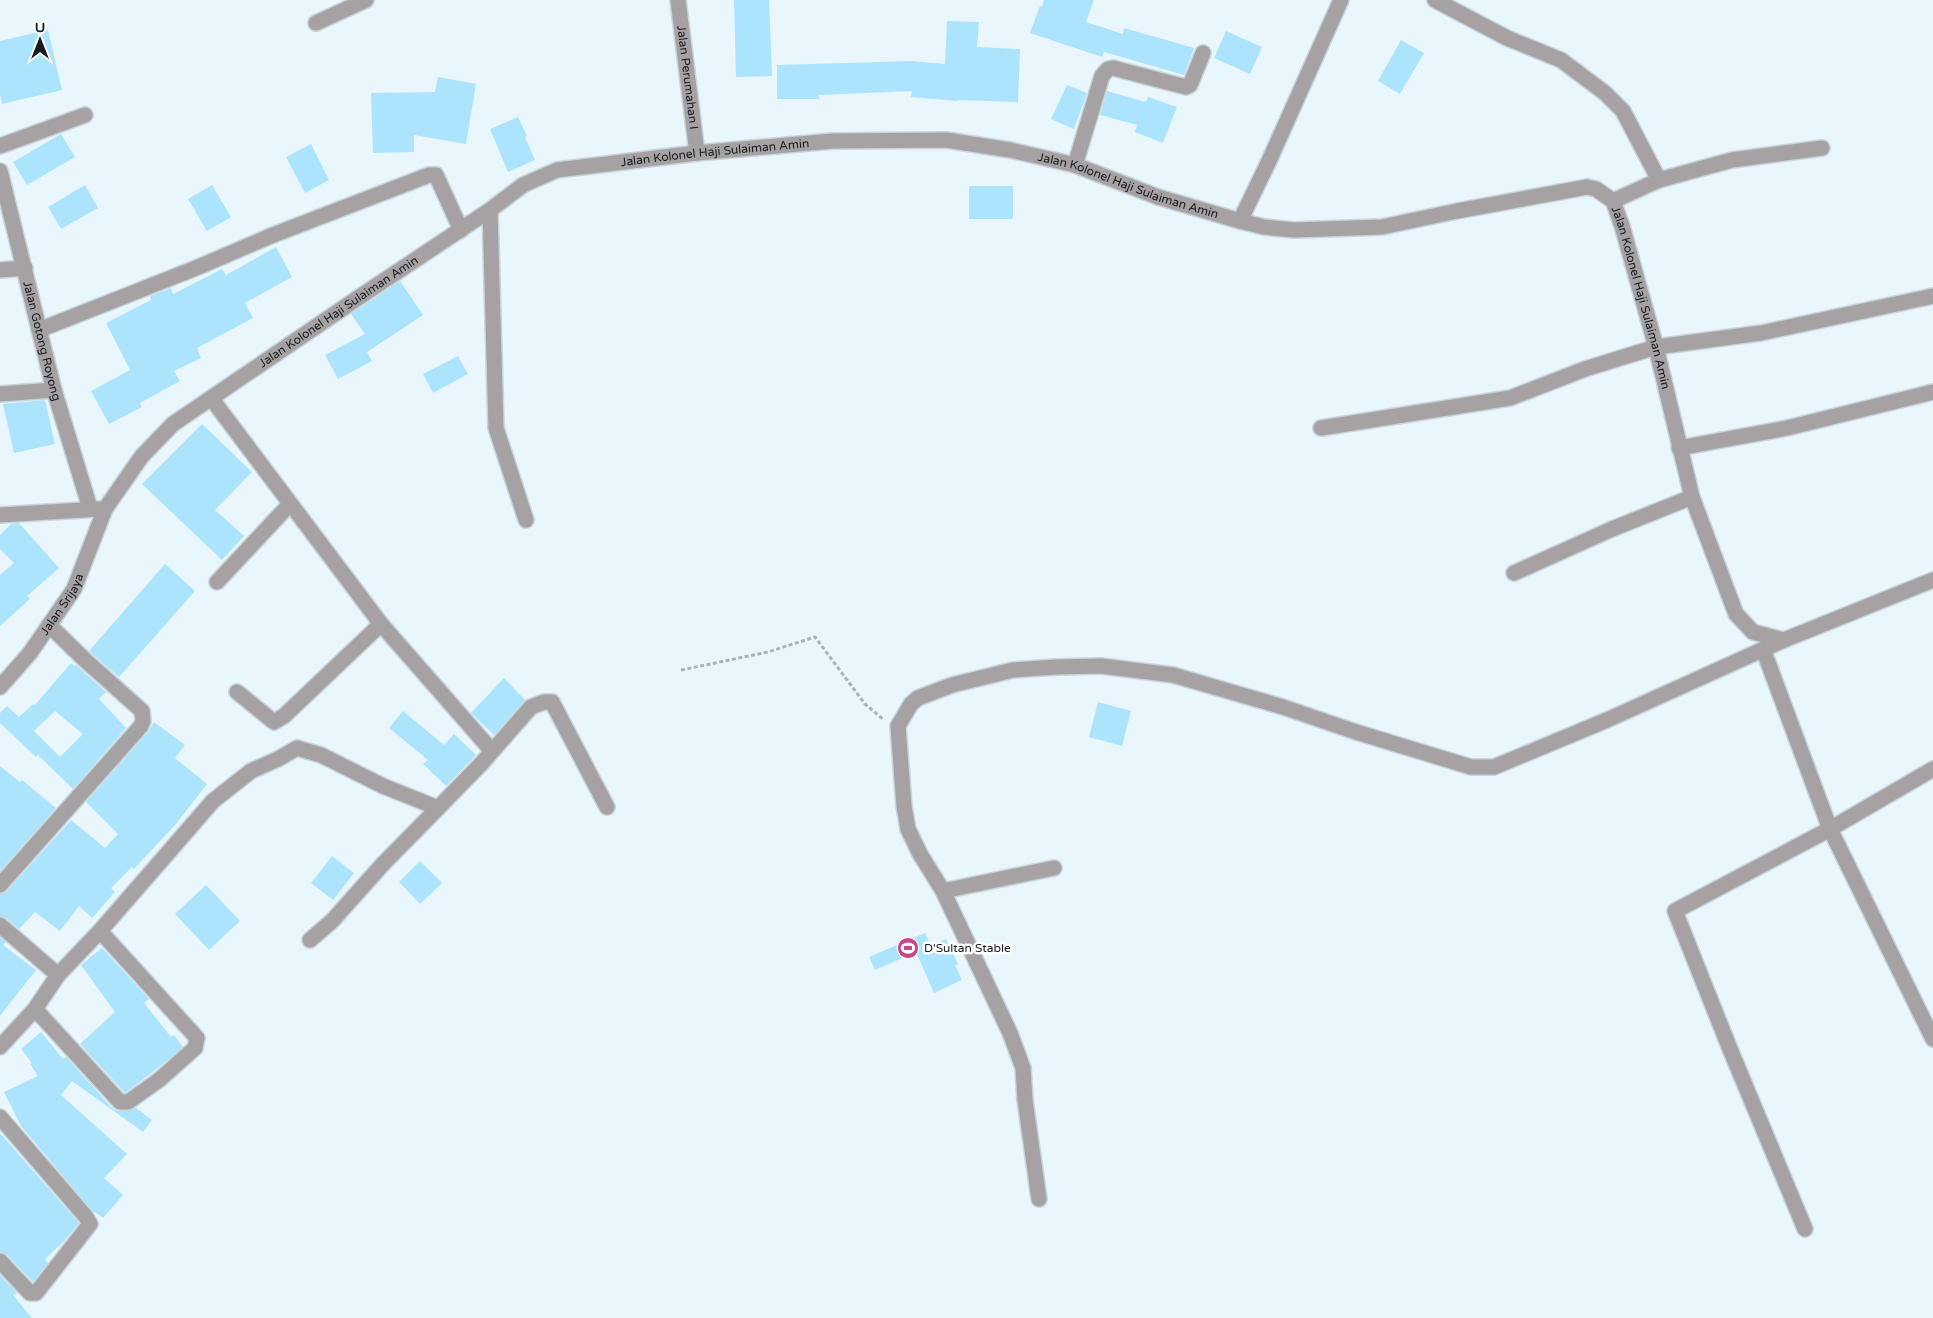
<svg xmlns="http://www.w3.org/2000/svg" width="1933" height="1318" viewBox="0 0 1933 1318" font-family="'Varela Round',sans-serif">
  <rect width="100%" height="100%" fill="#e9f7fd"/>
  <g fill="#abe4fc" fill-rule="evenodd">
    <path d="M 734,0 L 769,0 L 772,76 L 736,77 Z"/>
    <path d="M 1044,0 L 1094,0 L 1086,22 L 1123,34 L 1124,28 L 1194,48 L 1184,75 L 1104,52 L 1102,57 L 1030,33 L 1040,6 L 1042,7 Z"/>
    <path d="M 947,21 L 979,22 L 977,47 L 1020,49 L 1018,102 L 958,100 L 958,101 L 911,97 L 912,91 L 819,95 L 819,99 L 777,99 L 777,65 L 912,61 L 945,64 Z"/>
    <path d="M 48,30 L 62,90 L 2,104 L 0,94 L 0,41 Z"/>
    <path d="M 1226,31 L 1262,47 L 1250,74 L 1214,58 Z"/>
    <path d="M 1401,40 L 1424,53 L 1400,94 L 1378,81 Z"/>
    <path d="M 438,77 L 476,84 L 466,144 L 414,135 L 414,152 L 373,153 L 371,93 L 435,92 Z"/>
    <path d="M 1067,85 L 1087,93 L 1074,129 L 1051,119 Z"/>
    <path d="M 1107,91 L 1146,102 L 1148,97 L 1177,107 L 1163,143 L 1135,132 L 1137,125 L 1100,115 Z"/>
    <path d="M 518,117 L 527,136 L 525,137 L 535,160 L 508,172 L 490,129 Z"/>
    <path d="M 61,134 L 75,157 L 27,185 L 13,162 Z"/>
    <path d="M 311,144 L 329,180 L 305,193 L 286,157 Z"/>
    <path d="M 85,185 L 98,208 L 61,229 L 48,207 Z"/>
    <path d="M 212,185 L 231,217 L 207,231 L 188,199 Z"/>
    <rect x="969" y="186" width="44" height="33"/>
    <path d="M 276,247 L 292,277 L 245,303 L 253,318 L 197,348 L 201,358 L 174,371 L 180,381 L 140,403 L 142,407 L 109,424 L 91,391 L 130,370 L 106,323 L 151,300 L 150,296 L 171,288 L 173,294 L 222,269 L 226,275 Z"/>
    <path d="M 400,281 L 423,315 L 367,352 L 372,361 L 338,379 L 325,355 L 365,334 L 351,314 Z"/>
    <path d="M 458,356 L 468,374 L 433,393 L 423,374 Z"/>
    <path d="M 45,400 L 55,444 L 14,453 L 3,404 Z"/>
    <path d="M 202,424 L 252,472 L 215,510 L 244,536 L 222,560 L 142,484 Z"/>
    <path d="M 19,523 L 59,568 L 27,596 L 30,599 L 0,626 L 0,575 L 14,563 L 0,549 L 0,535 L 11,524 Z"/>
    <path d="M 165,564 L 195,591 L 119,677 L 89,651 Z"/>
    <path d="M 71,663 L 75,666 L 76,665 L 106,692 L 99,699 L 126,728 L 73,789 L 38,755 L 36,757 L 0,723 L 0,713 L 7,706 L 19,717 L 33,704 L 35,705 ZM 55,711 L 83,734 L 60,757 L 34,731 Z"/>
    <path d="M 504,678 L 525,700 L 494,735 L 471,713 Z"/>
    <path d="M 1098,702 L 1131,711 L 1122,746 L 1089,737 Z"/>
    <path d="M 403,711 L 444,745 L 454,734 L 476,755 L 446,786 L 423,764 L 428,760 L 389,728 Z"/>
    <path d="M 154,722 L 185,745 L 175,758 L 207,784 L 176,824 L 134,869 L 132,867 L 111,888 L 115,892 L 92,918 L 79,906 L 60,931 L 35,912 L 19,929 L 6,918 L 0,916 L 0,894 L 7,891 L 71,820 L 105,848 L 118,834 L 86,802 L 148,732 Z"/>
    <path d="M 0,766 L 20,782 L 22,780 L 56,808 L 0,871 Z"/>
    <path d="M 332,856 L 354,873 L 333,900 L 311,883 Z"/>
    <path d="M 420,861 L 442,883 L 420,904 L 399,882 Z"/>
    <path d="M 206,885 L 240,921 L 209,950 L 175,914 Z"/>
    <path d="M 925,933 L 931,946 L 946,939 L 958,964 L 955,965 L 962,980 L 934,993 L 916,952 L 875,970 L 869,957 Z"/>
    <path d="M 0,937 L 6,942 L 3,945 L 36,970 L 0,1016 Z"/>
    <path d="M 102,948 L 149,999 L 144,1003 L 171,1037 L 174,1035 L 183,1047 L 159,1067 L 125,1093 L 80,1044 L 115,1012 L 81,965 Z"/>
    <path d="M 41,1032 L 63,1059 L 66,1057 L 113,1109 L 120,1111 L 128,1111 L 136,1108 L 152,1120 L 143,1132 L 72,1081 L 61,1095 L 127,1154 L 104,1178 L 123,1195 L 103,1218 L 95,1212 L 94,1213 L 21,1126 L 4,1092 L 38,1076 L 30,1064 L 32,1063 L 21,1049 Z"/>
    <path d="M 0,1133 L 79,1223 L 65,1240 L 45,1259 L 48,1263 L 33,1282 L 7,1255 L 0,1252 Z"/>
    <path d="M 0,1275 L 17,1293 L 13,1295 L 32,1318 L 0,1318 Z"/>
  </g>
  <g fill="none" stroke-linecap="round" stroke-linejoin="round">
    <g stroke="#c7d4d9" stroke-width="18">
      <g id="minor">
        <path id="s1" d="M 678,0 L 697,153"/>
        <path d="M 1435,0 L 1507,38 L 1561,60 L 1605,93 L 1623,111 L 1659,180"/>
        <path d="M 316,23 L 366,0"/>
        <path d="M 0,146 L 85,115"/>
        <path d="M 1075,165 L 1102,76 L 1108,69 L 1113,68 L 1186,87 L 1190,85 L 1203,53"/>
        <path id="s2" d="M 0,171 L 54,390 L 90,508"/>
        <path d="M 1613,201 L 1659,180 L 1732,160 L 1822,148"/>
        <path d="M 490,210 L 496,428 L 526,520"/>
        <path d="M 1240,221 L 1269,161 L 1341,0"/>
        <path d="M 0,270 L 25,268"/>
        <path d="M 39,330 L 196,268 L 273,235 L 429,175 L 436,175 L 461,230"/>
        <path d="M 0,394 L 54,390"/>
        <path d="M 211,398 L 381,624 L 492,751"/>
        <path d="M 1321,428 L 1510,398 L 1585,369 L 1656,347 L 1761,333 L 1933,296"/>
        <path d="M 1679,448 L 1787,428 L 1933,392"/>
        <path d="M 0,515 L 99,509"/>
        <path d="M 1514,573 L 1612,529 L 1692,497"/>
        <path d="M 217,582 L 290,504"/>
        <path d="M 1763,649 L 1830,829 L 1933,1039"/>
        <path id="s3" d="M 0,687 L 30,653 L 74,589 L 105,509 L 142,456 L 173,424 L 358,298 L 490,210 L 523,185 L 557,170 L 697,153 L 833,141 L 946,140 L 1010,150 L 1075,165 L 1158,197 L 1240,221 L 1264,227 L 1294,230 L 1382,227 L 1457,211 L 1587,187 L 1596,189 L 1613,201 L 1622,226 L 1656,347 L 1692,497 L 1736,614 L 1753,632 L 1784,640 L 1933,580"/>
        <path d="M 237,692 L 274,722 L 284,716 L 381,624"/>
        <path d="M 1054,868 L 943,891 L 920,854 L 908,829 L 904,806 L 898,726 L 911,704 L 918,698 L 952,685 L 1013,670 L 1056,667 L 1101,666 L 1173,675 L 1283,707 L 1356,732 L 1471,767 L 1494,767 L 1607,720 L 1784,640"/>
        <path d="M 0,885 L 141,726 L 143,721 L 142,711 L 85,660 L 49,625"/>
        <path d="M 943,891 L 1010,1033 L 1023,1068 L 1025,1100 L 1039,1199"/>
        <path d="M 0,925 L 58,975"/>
        <path d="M 310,940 L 332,921 L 383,864 L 438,808"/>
        <path d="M 35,1009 L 120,1102 L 128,1102 L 159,1080 L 195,1048 L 197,1038 L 100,931"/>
        <path d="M 0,1047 L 35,1009 L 58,975 L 100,931 L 213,801 L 251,771 L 278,759 L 297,748 L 321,755 L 383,786 L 438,808 L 481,764 L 531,707 L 544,702 L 552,702 L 607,807"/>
        <path d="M 0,1117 L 86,1217 L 90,1224 L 36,1293 L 30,1293 L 0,1261"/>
        <path d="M 1805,1229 L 1730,1049 L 1675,911 L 1830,829 L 1933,769"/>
      </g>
    </g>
    <path stroke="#a9b4b9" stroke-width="3" stroke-dasharray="4 2.5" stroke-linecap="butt" d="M 681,670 L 768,652 L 815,637 L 865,704 L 884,720"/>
    <use href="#minor" stroke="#a6a1a3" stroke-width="15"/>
  </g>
  <defs>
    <g id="stadium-disc" transform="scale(1.125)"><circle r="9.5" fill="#ca4588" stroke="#fff"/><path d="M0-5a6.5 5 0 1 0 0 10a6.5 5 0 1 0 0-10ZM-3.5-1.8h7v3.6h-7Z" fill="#fff"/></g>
  </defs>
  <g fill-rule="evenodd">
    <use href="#stadium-disc" x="908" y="948"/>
  </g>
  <g text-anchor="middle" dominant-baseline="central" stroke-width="5" stroke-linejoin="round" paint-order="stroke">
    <g font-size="12" fill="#161b1d" stroke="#fff">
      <text stroke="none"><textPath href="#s1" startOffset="78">Jalan Perumahan I</textPath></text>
      <text stroke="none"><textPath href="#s3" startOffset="938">Jalan Kolonel Haji Sulaiman Amin</textPath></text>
      <text stroke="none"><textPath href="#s3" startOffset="1358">Jalan Kolonel Haji Sulaiman Amin</textPath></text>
      <text stroke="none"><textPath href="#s3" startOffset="1958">Jalan Kolonel Haji Sulaiman Amin</textPath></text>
      <text stroke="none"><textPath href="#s3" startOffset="518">Jalan Kolonel Haji Sulaiman Amin</textPath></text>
      <text stroke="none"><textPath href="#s2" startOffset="175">Jalan Gotong Royong</textPath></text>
      <text stroke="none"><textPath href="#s3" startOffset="104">Jalan Srijaya</textPath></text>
    </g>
    <g font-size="12" fill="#161b1d" stroke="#fff" text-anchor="start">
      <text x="924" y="948">D'Sultan Stable</text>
    </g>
  </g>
  <g transform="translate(40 40)" stroke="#ffffff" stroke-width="4" paint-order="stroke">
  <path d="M0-4L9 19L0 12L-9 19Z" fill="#161b1d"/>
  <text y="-8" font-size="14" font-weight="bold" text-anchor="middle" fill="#161b1d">U</text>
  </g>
</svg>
